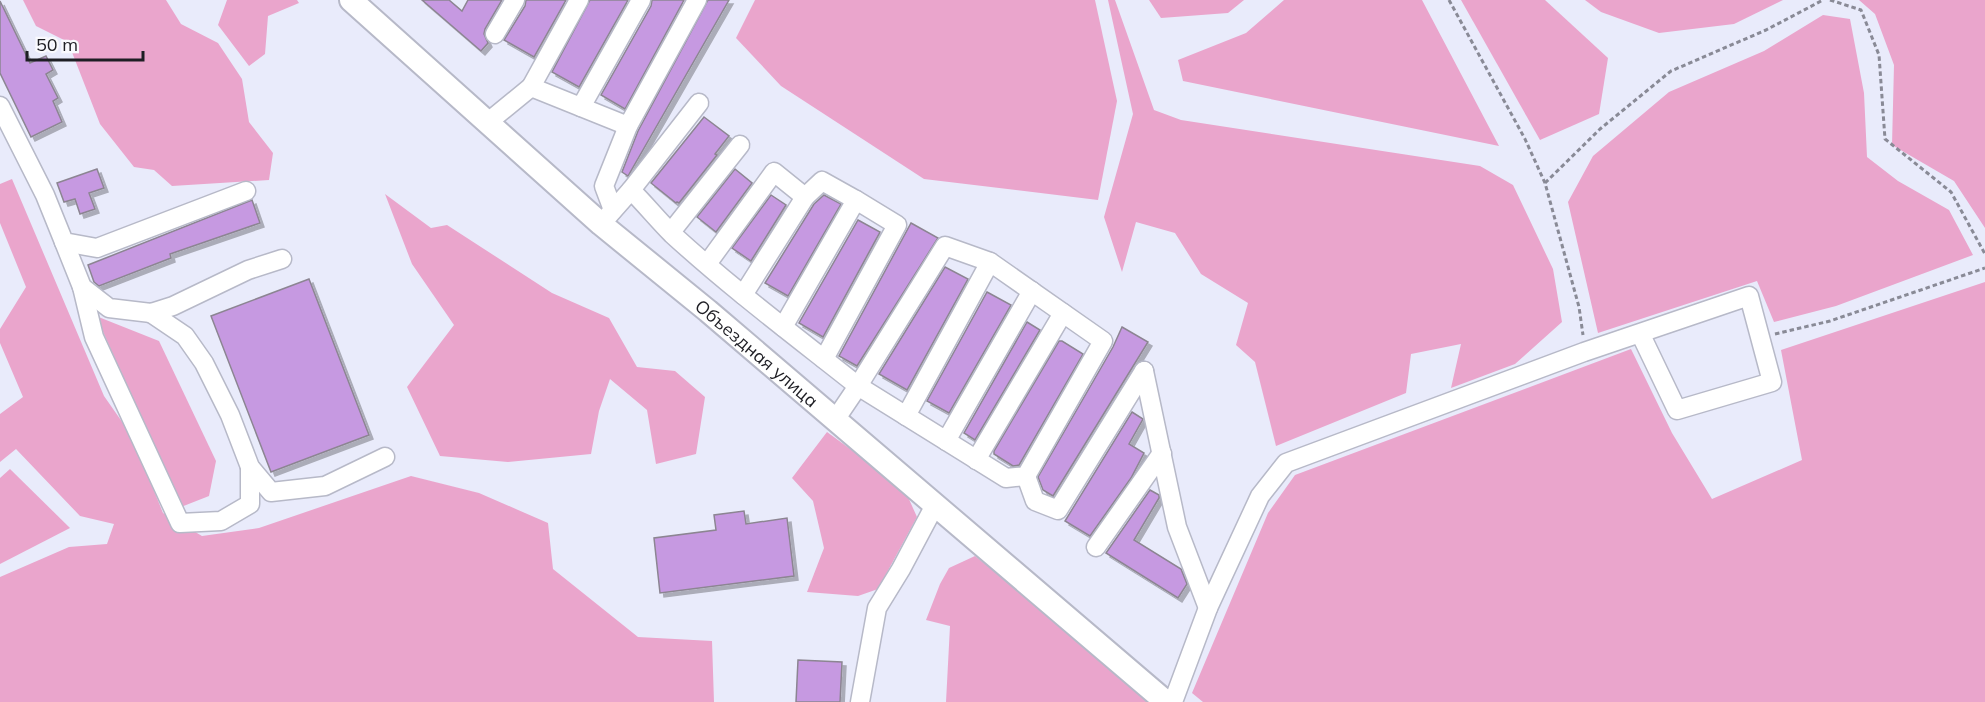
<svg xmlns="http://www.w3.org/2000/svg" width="1985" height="702" viewBox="0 0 1985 702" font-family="Mulish,sans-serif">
  <defs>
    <filter id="shadow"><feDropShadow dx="4" dy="4" stdDeviation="0" flood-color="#0004"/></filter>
  </defs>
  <rect width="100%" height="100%" fill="#e9ebfb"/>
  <g fill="#eaa5cc">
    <path d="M 23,0 L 166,0 L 181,24 L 218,43 L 242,79 L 249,122 L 273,153 L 269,180 L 172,186 L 154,170 L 134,167 L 100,124 L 68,42 L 36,26 Z"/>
    <path d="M 227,0 L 297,0 L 299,3 L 268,16 L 265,54 L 249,66 L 218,25 Z"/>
    <path d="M 755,0 L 1095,0 L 1117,101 L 1098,200 L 924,179 L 781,86 L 736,38 Z"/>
    <path d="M 1108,0 L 1115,0 L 1154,110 L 1181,120 L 1480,166 L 1513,185 L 1553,269 L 1562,322 L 1515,364 L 1451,388 L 1461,344 L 1411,354 L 1406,393 L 1276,446 L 1255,362 L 1236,345 L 1248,303 L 1201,274 L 1175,233 L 1136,222 L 1122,272 L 1104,217 L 1133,114 Z"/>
    <path d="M 1149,0 L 1244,0 L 1228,13 L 1161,18 Z"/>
    <path d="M 1284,0 L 1422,0 L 1499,146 L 1183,81 L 1178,60 L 1246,33 Z"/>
    <path d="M 1461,0 L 1545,0 L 1608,58 L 1599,114 L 1540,140 Z"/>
    <path d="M 1585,0 L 1783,0 L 1734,24 L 1659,33 L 1601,12 Z"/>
    <path d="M 1859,0 L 1985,0 L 1985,228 L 1954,181 L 1892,145 L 1894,65 L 1875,14 Z"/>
    <path d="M 1823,15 L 1850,19 L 1864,93 L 1867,157 L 1898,181 L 1949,210 L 1973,255 L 1836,306 L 1774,322 L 1757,281 L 1598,333 L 1568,202 L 1593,156 L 1669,92 L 1764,51 Z"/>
    <path d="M 12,179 L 104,396 L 132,436 L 163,513 L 202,536 L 259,528 L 411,476 L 479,493 L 548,523 L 553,569 L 638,637 L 712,641 L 714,702 L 0,702 L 0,577 L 69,547 L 107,544 L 114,524 L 80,516 L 16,449 L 0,462 L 0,414 L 23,397 L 0,343 L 0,329 L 26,287 L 0,223 L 0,184 Z"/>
    <path d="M 385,194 L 431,228 L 447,225 L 552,293 L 609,318 L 637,367 L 675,371 L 705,397 L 696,454 L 656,464 L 647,410 L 610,379 L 599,411 L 591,454 L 508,462 L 440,456 L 407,387 L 454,325 L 412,264 Z"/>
    <path d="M 1985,282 L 1985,702 L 1203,702 L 1192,693 L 1268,513 L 1295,475 L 1631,349 L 1672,433 L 1712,499 L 1802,460 L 1781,350 Z"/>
    <path d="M 96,316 L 159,341 L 216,461 L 209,496 L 181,507 Z"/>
    <path d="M 827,432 L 868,462 L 908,497 L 917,517 L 878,589 L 858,596 L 807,592 L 824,548 L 813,501 L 792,478 Z"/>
    <path d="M 10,469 L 70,528 L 0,564 L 0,478 Z"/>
    <path d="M 975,556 L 1076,635 L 1154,702 L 946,702 L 950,626 L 926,620 L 940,584 L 949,568 Z"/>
  </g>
  <g fill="#c699e1" stroke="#8c8592" stroke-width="1.5" filter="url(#shadow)">
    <path d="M 422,0 L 449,0 L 462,11 L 468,0 L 502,0 L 485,29 L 484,34 L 488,43 L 481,51 Z"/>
    <path d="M 526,0 L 566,0 L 534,57 L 504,40 L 525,6 Z"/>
    <path d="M 590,0 L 628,0 L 579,87 L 552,72 Z"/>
    <path d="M 652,0 L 684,0 L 625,109 L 601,95 L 651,6 Z"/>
    <path d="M 708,0 L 729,0 L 628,176 L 622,172 L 638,131 Z"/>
    <path d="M 0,1 L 30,63 L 46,56 L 53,70 L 46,74 L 58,98 L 53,101 L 62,122 L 31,137 L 0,73 Z"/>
    <path d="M 704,117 L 729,136 L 715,154 L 717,155 L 679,203 L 677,202 L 676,203 L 651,183 Z"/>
    <path d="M 97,169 L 104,188 L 89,193 L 95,209 L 80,214 L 75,199 L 64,202 L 57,183 Z"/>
    <path d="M 735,169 L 752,183 L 716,232 L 697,217 Z"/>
    <path d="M 771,195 L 786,205 L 751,261 L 732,248 Z"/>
    <path d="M 824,195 L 841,204 L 788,296 L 765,283 L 814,204 Z"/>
    <path d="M 252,200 L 260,223 L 170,254 L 171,258 L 99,286 L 94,282 L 88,265 Z"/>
    <path d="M 858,220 L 880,232 L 823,337 L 799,323 Z"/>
    <path d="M 911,223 L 938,238 L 857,366 L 839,356 Z"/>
    <path d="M 945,267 L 968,279 L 907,390 L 879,374 Z"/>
    <path d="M 309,279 L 369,435 L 271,472 L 211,316 Z"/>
    <path d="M 987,292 L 1011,305 L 949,413 L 927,401 Z"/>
    <path d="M 1027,322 L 1040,330 L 975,440 L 964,433 Z"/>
    <path d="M 1122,327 L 1148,342 L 1053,496 L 1043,490 L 1038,477 L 1113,347 Z"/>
    <path d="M 1059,341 L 1062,341 L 1083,354 L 1019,465 L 1013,466 L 994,454 L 994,451 Z"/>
    <path d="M 1132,412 L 1143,419 L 1129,444 L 1144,453 L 1131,478 L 1090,536 L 1065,521 Z"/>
    <path d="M 1150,490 L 1159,495 L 1159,498 L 1134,540 L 1181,569 L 1187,584 L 1178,598 L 1106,553 Z"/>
    <path d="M 744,511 L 746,524 L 787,518 L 794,576 L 660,593 L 654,538 L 716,530 L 714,515 Z"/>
    <path d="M 798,660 L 842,662 L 840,702 L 796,702 Z"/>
  </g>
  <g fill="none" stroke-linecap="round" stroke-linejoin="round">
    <g stroke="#b7b9c8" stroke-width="21">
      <g id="minor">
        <path d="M 495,34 L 515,0"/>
        <path d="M 531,87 L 579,0"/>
        <path d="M 0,106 L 45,195 L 64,242 L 97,248 L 246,191"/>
        <path d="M 581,107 L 641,0"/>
        <path d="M 487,123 L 531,87 L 628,126 L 697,0"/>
        <path d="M 631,190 L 699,103"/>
        <path d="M 613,210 L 604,186 L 628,126"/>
        <path d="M 601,224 L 631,190 C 645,204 658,220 672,234 C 731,288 795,336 858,386 L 945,246 L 990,262 L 906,416"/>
        <path d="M 671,232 L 740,145"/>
        <path d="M 64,242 L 82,287 L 109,308 L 151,313 L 173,306 L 248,270 L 282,259"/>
        <path d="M 707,264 L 774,172 L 805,197 L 743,295"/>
        <path d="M 82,287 L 94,337 L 180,523 L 221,521 L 250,504 L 250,467"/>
        <path d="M 151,313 L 185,336 L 204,363 L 230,415 L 250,467 L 271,492 L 325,486 L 385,457"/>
        <path d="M 783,327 L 856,200 L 822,181 L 805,197"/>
        <path d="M 824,359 L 897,225 L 856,200"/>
        <path d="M 1144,371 L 1177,527 L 1208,608"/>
        <path d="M 835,420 L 858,386 L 1006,478 L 1026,476 L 1103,341 L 990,262"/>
        <path d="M 946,441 L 1032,291"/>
        <path d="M 976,460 L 1063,313"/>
        <path d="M 1026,476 L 1035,501 L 1058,510 L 1144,371"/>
        <path d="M 1096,547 L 1162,453"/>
        <path d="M 860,702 L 877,608 L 901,569 L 935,505"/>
        <path d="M 1173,702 L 1208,608 L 1260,496 L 1286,463 L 1584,352 L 1749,296 L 1772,382 L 1677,410 L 1640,333"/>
      </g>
    </g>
    <g stroke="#b7b9c8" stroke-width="26">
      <g id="major">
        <path id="s1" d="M 351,0 L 601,224 L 708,311 L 1166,702"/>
      </g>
    </g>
    <g stroke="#898a96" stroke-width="3" stroke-dasharray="4.5 3" stroke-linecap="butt">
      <path d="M 1449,0 L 1525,139 L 1545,183 L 1579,307 L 1583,335"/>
      <path d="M 1830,0 L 1861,10 L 1879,55 L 1885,139 L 1951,192 L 1985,254"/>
      <path d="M 1545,183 L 1600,129 L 1671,71 L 1766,30 L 1823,0"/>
      <path d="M 1775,334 L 1830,321 L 1985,268"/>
    </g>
    <use href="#minor" stroke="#fff" stroke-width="18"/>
    <use href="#major" stroke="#fff" stroke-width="22"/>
  </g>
  <g text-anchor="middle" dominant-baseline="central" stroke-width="5" stroke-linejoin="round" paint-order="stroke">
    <g font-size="18" fill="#1e1e24" stroke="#f9f9fd">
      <text stroke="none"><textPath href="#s1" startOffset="538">Объездная улица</textPath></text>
    </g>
  </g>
  <path d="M27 51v9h116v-9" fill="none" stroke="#1e1e24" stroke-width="3"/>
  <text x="36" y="51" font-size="18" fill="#1e1e24" stroke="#f9f9fd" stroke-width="4.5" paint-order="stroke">50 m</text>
</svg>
